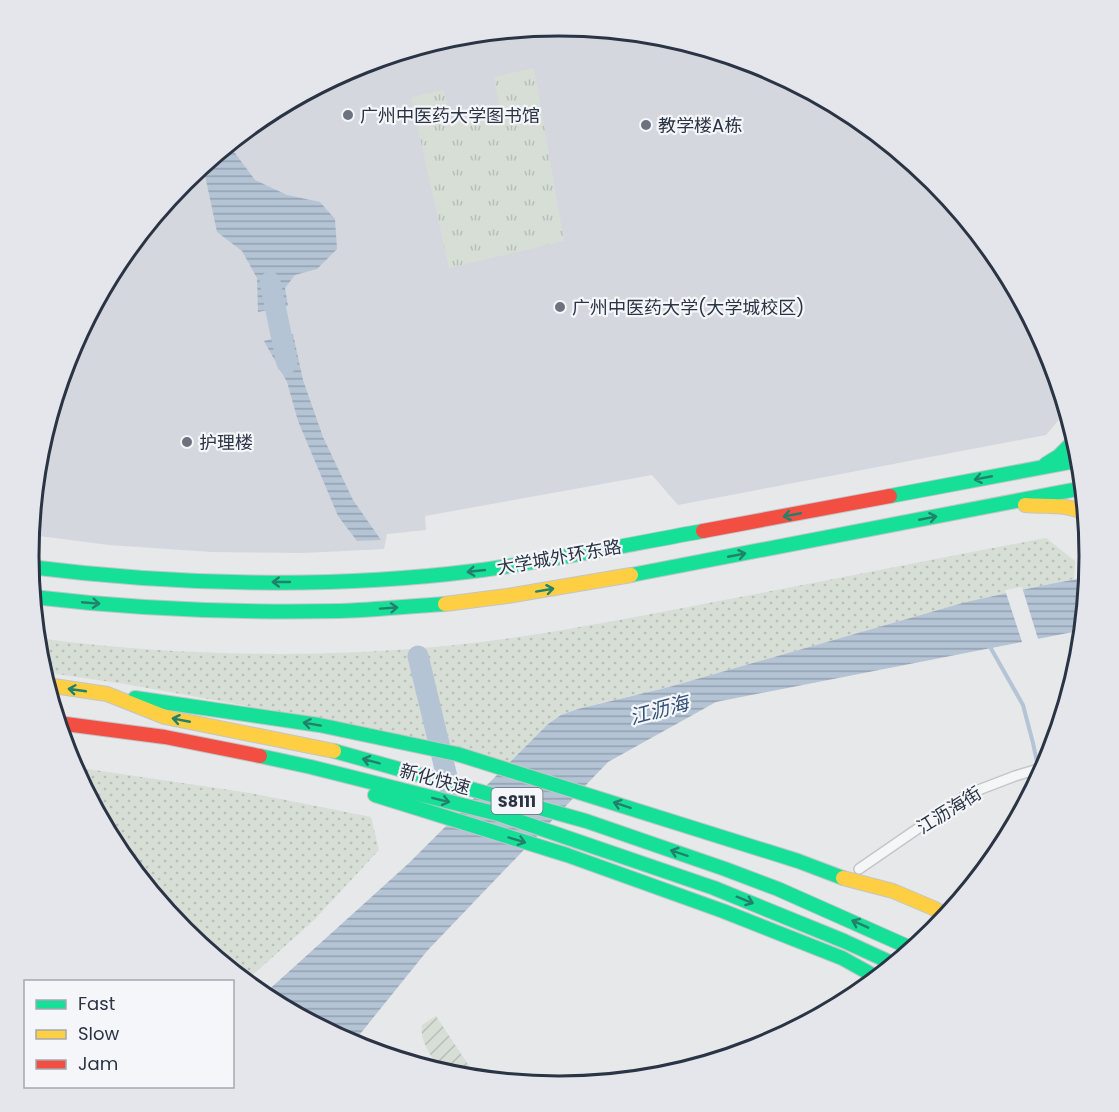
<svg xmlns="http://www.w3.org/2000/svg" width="1119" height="1112" viewBox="0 0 1119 1112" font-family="Poppins,'Noto Sans SC',sans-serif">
  <defs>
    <pattern id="grass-tufts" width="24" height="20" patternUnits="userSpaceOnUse" patternTransform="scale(1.5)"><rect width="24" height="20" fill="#d6ded6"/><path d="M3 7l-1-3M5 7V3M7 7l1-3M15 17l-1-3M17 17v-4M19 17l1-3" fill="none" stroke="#b8bfb9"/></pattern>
    <pattern id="park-dots" width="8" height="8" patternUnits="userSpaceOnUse" patternTransform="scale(1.5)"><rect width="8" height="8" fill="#d6ded6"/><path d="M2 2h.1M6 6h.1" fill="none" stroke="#b8bfb9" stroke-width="1.8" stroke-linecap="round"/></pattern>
    <pattern id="garden-furrows" width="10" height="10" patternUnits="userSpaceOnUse" patternTransform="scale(1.5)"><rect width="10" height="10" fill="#d6ded6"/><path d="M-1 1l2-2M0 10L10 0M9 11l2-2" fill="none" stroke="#b8bfb9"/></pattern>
    <pattern id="water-rules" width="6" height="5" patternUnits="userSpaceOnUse" patternTransform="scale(1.5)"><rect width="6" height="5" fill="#b4c4d5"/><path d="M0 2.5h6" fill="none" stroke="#93a0af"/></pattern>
  </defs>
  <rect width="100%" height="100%" fill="#e6e8ea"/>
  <path fill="#d4d7dd" d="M 559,26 L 663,36 L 763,66 L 855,115 L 935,181 L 1001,262 L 1050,353 L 1067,410 L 1046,435 L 678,505 L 652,475 L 425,516 L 426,530 L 387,534 L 384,549 L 303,553 L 212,552 L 109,545 L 31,535 L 39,452 L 70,353 L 119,261 L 185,181 L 265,115 L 357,66 L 456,36 Z"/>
  <path fill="url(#grass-tufts)" d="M 534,68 L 564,241 L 449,268 L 411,97 L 444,90 L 451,120 L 500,109 L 494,77 Z"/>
  <g fill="url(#park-dots)">
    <path d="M 1046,538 L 1075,561 L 1074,579 L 966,602 L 669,687 L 597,704 L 561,715 L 548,724 L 502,770 L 242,705 L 125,684 L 43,672 L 39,659 L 37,638 C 173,656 310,659 446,646 C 536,637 625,619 714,602 C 824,581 935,559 1046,538 Z"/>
    <path d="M 74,767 L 250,793 L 371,817 L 379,850 L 314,920 L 246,981 L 184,931 L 118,850 Z"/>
  </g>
  <path fill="url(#garden-furrows)" d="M 436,1016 L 477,1078 L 456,1076 L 441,1072 C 433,1058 419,1041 422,1025 Z"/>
  <g fill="url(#water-rules)">
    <path d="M 229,145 L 255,180 L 287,195 L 320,202 L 335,219 L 337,249 L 317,269 L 295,275 L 285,288 L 288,306 L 258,312 L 257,278 L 242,251 L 217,232 L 203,166 Z"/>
    <path d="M 293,334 L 303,380 L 323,437 L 353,500 L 381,540 L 357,541 L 338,516 L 298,421 L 287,382 L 264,341 Z"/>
    <path d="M 1088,577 L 1083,630 L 716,702 L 608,762 L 427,951 L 352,1044 L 263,995 L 409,863 L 548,724 L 561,715 L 578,709 L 669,687 L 966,602 L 1050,584 Z"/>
  </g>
  <path fill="#e6e8ea" d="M 1022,587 L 1039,642 L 1023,645 L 1005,590 Z"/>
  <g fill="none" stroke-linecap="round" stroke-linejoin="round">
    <path stroke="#b4c4d5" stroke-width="4" d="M 989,645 L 1023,705 L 1033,743 L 1039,771 L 1038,781"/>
    <g stroke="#b4c4d5" stroke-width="21">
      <path d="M 270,282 L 287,363"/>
      <path d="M 418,656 L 452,798"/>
    </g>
    <g stroke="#c4c6c8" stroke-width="12">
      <path id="street" d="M 859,869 L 968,794 L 1015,776 L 1045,767"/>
    </g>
    <g stroke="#c2c5c8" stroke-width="16">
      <g id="fast">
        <path d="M 1046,464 L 1059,456 L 1076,439"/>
        <path d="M 890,496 L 1081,460"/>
        <path d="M 30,567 C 173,585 331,589 474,571 C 551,561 627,545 703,531"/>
        <path d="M 631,575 L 1083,488"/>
        <path d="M 33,597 C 135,609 238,613 340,611 C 375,610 410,606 445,604"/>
        <path d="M 135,698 L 319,725 L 457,754 L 798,861 L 843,878"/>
        <path d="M 334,751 L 586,821 L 725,869 L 778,889 L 913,949"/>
        <path d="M 260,756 L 311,767 L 498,814 L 714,888 L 844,941 L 894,964"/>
        <path d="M 375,795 L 567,855 L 723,911 L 842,958 L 878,978"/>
      </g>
    </g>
    <g stroke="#c2c5c8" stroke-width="16">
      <g id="slow">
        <path d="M 1025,505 C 1046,507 1067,503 1086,514"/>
        <path d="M 445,604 L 507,596 L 631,575"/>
        <path d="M 47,685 L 107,694 L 165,717 L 334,751"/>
        <path d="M 843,878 L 893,891 L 933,908 L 947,916"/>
      </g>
    </g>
    <g stroke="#c2c5c8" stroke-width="16">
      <g id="jam">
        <path d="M 703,531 L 890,496"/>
        <path d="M 58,723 L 165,737 L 260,756"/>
      </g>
    </g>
    <use href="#street" stroke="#f5f6f7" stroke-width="9"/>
    <use href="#fast" stroke="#16e098" stroke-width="14"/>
    <use href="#slow" stroke="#ffcf43" stroke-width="14"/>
    <use href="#jam" stroke="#f24e42" stroke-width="14"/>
  </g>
  <defs><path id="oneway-shaft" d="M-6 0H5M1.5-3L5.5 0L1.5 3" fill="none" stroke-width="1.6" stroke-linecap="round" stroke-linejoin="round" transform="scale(1.5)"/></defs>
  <g stroke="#22816a">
    <use href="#oneway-shaft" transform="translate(983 478) rotate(169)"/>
    <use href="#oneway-shaft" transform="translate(792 515) rotate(169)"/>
    <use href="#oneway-shaft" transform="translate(928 518) rotate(-11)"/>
    <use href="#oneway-shaft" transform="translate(737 555) rotate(-11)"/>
    <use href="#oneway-shaft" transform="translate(476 571) rotate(174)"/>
    <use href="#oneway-shaft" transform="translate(281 582) rotate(180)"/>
    <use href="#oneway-shaft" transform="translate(545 590) rotate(-10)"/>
    <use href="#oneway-shaft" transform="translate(91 603) rotate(5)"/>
    <use href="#oneway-shaft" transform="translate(389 608) rotate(-4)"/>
    <use href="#oneway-shaft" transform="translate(77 690) rotate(-172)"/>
    <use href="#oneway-shaft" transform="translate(181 720) rotate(-169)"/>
    <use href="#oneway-shaft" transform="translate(312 724) rotate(-170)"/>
    <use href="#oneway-shaft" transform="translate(371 761) rotate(-165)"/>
    <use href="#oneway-shaft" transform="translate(441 800) rotate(14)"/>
    <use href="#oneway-shaft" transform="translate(622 805) rotate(-162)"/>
    <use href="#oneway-shaft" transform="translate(517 840) rotate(17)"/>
    <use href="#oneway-shaft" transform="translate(679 853) rotate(-161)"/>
    <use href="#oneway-shaft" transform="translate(745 900) rotate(22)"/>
    <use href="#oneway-shaft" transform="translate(860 924) rotate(-156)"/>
  </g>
  <g fill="#6c737f" stroke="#f4f6f9" stroke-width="2">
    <circle cx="348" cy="115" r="6"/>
    <circle cx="646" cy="125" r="6"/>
    <circle cx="560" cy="307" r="6"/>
    <circle cx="187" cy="442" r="6"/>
  </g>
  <g text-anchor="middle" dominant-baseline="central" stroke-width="4.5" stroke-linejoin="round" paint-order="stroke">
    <rect fill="#f4f6f9" stroke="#676e7b" stroke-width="1.5" x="491.5" y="788" width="51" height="26" rx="4.5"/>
    <g font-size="16" font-weight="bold" fill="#2b3445">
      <text x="517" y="801">S8111</text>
    </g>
    <g font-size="18" fill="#2b3445" stroke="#f4f6f9" text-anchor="start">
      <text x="360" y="115">广州中医药大学图书馆</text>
      <text x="658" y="125">教学楼A栋</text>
      <text x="572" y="307">广州中医药大学(大学城校区)</text>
      <text x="199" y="442">护理楼</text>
    </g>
    <g font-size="18" fill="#2b3445" stroke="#f4f6f9">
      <text transform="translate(559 557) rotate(-10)">大学城外环东路</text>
      <text transform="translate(435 779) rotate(15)">新化快速</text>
      <text transform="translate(949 810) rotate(-32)">江沥海街</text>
    </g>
    <g font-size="20" font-style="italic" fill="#34527a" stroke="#f4f6f9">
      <text transform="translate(659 710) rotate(-15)">江沥海</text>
    </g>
  </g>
  <path d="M0 0H1119V1112H0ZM39 556a520 520 0 1 1 1040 0a520 520 0 1 1-1040 0Z" fill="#e4e6eb" fill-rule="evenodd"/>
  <path fill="none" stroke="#2b3445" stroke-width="3" d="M39 556a520 520 0 1 1 1040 0a520 520 0 1 1-1040 0Z"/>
  <rect x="24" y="980" width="210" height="108" fill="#f4f6f9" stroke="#a4a8b1" stroke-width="1.5"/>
  <rect x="36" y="1000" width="30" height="9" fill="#16e098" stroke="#a4a8b1" stroke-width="1.5"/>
  <text x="78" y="1010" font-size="18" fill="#2b3445">Fast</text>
  <rect x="36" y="1030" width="30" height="9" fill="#ffcf43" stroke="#a4a8b1" stroke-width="1.5"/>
  <text x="78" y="1040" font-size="18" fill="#2b3445">Slow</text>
  <rect x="36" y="1060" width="30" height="9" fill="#f24e42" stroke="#a4a8b1" stroke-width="1.5"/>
  <text x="78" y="1070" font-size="18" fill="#2b3445">Jam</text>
</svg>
